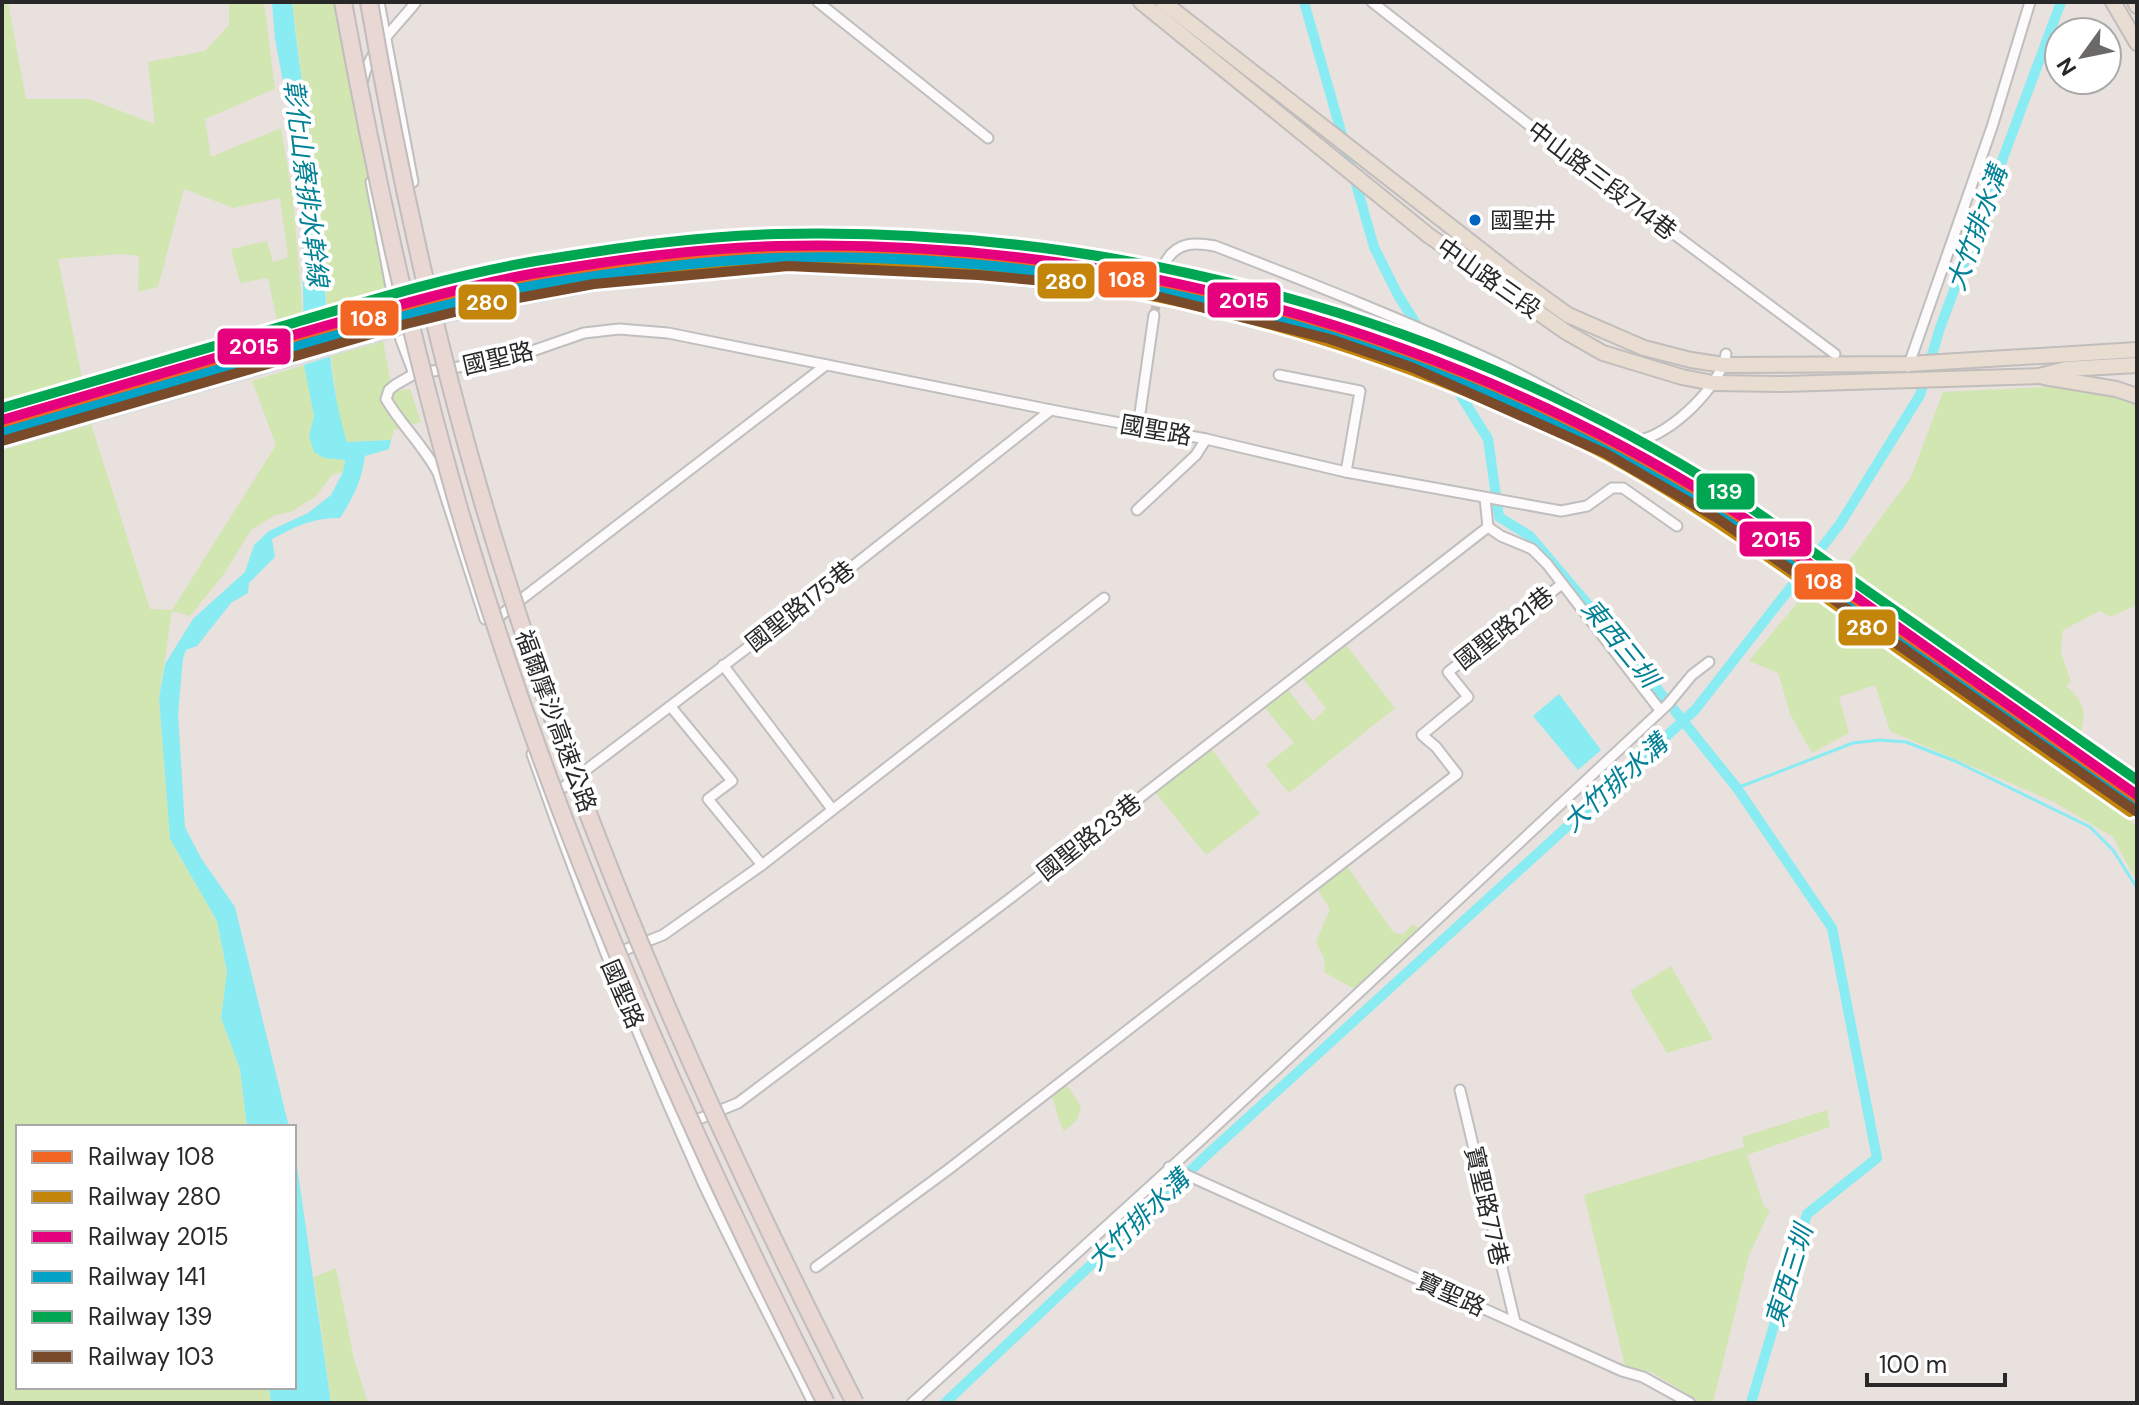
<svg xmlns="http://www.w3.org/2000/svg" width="2139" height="1405" viewBox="0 0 2139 1405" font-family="'DM Sans','Noto Sans TC',sans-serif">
  <rect width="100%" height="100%" fill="#e8e1dd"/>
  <g fill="#d2e6b2">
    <path d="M 2,2 L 8,2 L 26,99 L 89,99 L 155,124 L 148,62 L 205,51 L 229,25 L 229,2 L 264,2 L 275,89 L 205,119 L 211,157 L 281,128 L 293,198 L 304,328 L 280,336 L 268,278 L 240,283 L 231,249 L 267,241 L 273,262 L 288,257 L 280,198 L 233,208 L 184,189 L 158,287 L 138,292 L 139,256 L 121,254 L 58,259 L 92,427 L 150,609 L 172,610 L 276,445 L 252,381 L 304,365 L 314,416 L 309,436 L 345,459 L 343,472 L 332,475 L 316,496 L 291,512 L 275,515 L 251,530 L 224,574 L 190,616 L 172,611 L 159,698 L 170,839 L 217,921 L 227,973 L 221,1018 L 240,1069 L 247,1127 L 18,1127 L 18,1387 L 269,1387 L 271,1403 L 2,1403 Z"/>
    <path d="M 292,2 L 344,2 L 398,301 L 328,321 L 321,229 Z"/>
    <path d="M 383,340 L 392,391 L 410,389 L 421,422 L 394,430 L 391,440 L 347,442 L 338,414 L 331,356 Z"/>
    <path d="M 2045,387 L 2094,390 L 2137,401 L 2137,605 L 2110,617 L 2100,611 L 2063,630 L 2061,652 L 2071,682 L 2066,686 C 2090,707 2085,715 2078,744 L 1838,576 L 1911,477 L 1943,392 Z"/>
    <path d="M 1807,591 L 2137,826 L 2137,882 L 2113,837 L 2054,802 L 1890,731 L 1875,685 L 1839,697 L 1849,733 L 1812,753 L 1791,716 L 1778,673 L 1749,661 Z"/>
    <path d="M 1342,640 L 1395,708 L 1289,793 L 1266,765 L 1294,743 L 1261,703 L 1284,685 L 1313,721 L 1326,709 L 1299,673 Z"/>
    <path d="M 1208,744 L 1260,814 L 1206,855 L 1155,792 Z"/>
    <path d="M 1344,862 L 1393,932 L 1402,935 L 1413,924 L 1418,928 L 1358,991 L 1324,972 L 1325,961 L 1316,942 L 1330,909 L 1315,886 Z"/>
    <path d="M 1671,966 L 1713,1039 L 1667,1053 L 1630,991 Z"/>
    <path d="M 1064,1081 L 1081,1106 L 1077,1120 L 1064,1131 C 1057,1119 1056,1104 1050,1091 Z"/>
    <path d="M 1827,1110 L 1830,1127 L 1747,1155 L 1764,1207 L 1770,1210 L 1749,1255 L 1713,1403 L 1702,1403 L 1651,1372 L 1625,1366 L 1584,1195 L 1744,1147 L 1742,1137 Z"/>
    <path d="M 336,1268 L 354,1359 L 368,1403 L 331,1403 L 314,1277 Z"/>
  </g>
  <g fill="#88ecf2">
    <path d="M 272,2 L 292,2 C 300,79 314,154 321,231 C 327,301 326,374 347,442 L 391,440 L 389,449 L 365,456 C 362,480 353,498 340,518 C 314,517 294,527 272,539 L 275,557 L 249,583 L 248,593 L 231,603 L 197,646 L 186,650 L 183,658 L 178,714 L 185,827 L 201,858 L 235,907 L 289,1127 L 247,1127 L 240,1069 L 221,1018 L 227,972 L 217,921 L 170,839 L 159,698 L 165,664 L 193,619 L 245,572 L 254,545 L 269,531 L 308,513 L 331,495 L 343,472 L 345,460 L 324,458 L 314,452 L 309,436 L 314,416 L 304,365 L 302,212 L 297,156 L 275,39 Z"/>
    <path d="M 1559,694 L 1601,750 L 1578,770 L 1533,716 Z"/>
    <path d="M 294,1145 L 331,1403 L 271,1403 L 269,1387 L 294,1387 Z"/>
  </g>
  <g fill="#e8e1dd">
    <path d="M 332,320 L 333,334 L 300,343 L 300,329 Z"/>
    <path d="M 334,342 L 335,355 L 300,366 L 300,352 Z"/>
  </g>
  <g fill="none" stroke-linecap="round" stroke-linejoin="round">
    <path stroke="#88ecf2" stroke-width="3" d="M 1737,788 L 1853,743 L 1880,740 L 1906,742 L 1955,761 L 2090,827 L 2113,850 L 2137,888"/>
    <g stroke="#88ecf2" stroke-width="10">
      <path d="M 1304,2 L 1374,247 L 1398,295 L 1488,439 L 1499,517 L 1530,536 L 1618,640 L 1737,788 L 1832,928 L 1877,1158 L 1807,1214 L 1751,1403"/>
      <path d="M 945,1403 L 1208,1154 L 1695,710 L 1840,524 L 1920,395 L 1940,328 L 2061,2"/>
    </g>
    <path stroke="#c2bcb9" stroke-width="9" stroke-dasharray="9 4.5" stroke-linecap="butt" d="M 1154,315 L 1165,263"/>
    <g stroke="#c0bfbf" stroke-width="13">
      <g id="minor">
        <path d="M 379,2 L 413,182"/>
        <path d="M 818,2 L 988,138"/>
        <path d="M 1372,2 L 1556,146 L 1835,354"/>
        <path d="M 363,80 C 368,51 398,25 416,2"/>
        <path d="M 371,182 L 401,340 L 414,374"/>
        <path d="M 1165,263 C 1176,242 1194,242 1215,246 C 1313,284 1410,322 1505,367 C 1551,390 1595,416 1640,440 C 1671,434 1721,386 1726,354"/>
        <path d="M 1908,367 L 1992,127 L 2030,2"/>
        <path d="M 1279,375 L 1360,391 L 1346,472"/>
        <path d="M 1138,427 L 1154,315"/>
        <path d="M 1485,498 L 1488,527 L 1501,536 L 1532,549 L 1547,564 L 1660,710"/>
        <path d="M 1137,510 L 1196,455 L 1206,439"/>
        <path d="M 485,619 L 438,473 C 424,446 401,425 386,399 L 389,390 L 395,385 L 414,374 L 509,359 L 584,333 L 619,329 L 668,333 L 1051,410 L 1206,439 L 1346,472 L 1561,511 L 1587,506 L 1612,488 L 1623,488 L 1677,526"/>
        <path d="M 493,621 L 826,365"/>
        <path d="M 723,665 L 832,809"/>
        <path d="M 671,707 L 732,781 L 708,799 L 762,865"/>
        <path d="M 532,754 C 582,898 639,1041 702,1181 C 737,1256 777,1329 813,1403"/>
        <path d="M 553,795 L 792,614 L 1051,410"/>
        <path d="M 614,954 L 663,935 L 762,865 L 1104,598"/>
        <path d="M 1460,1090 L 1515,1322"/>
        <path d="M 689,1123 L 738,1103 L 1012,897 L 1488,527"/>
        <path d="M 1169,1167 L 1622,1371 L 1643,1377 L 1690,1403"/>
        <path d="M 816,1267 L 949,1169 L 1457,774 L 1436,747 L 1422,735 L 1468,697 L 1448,672 L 1562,584"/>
        <path d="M 912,1403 L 1201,1140 L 1668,704 L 1692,675 L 1709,662"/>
      </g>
    </g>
    <g stroke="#c0bdbc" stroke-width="18">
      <g id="primary">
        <path d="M 1141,2 L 1428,235 L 1566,332 L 1603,353 L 1682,377 L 1713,383 L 1784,384 L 2039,376 L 2066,369 L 2137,365"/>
        <path d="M 1163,2 L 1518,279 L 1568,315 L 1607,332 L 1644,348 L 1691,360 L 1724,365 L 1908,364 L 2137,350"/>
        <path d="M 2113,2 L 2137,43"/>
        <path d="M 2135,2 L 2137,6"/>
        <path d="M 2044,377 L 2116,389 L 2137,396"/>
      </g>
    </g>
    <use href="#minor" stroke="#fcfafa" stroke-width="9"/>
    <use href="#primary" stroke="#e8ddd0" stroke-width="14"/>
    <g stroke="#dcddde" stroke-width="6">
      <path id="rail" d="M 2,447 L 407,331 L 497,308 L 596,289 L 683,279 L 788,272 L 977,279 L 1153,300 L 1333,345 L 1518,417 L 1603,458 L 1716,523 L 2045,754 L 2128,806"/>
    </g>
    <use href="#rail" stroke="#fff" stroke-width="3" stroke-dasharray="9" stroke-linecap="butt"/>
    <g stroke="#c0bdbc" stroke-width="20" stroke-linecap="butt">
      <g id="motorway-bridge">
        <path d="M 343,2 C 374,171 411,340 458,505 C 549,816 680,1115 826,1403"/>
        <path d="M 369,2 C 403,198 447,394 508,584 C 597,867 720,1139 855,1403"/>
      </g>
    </g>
    <use href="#motorway-bridge" stroke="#e8d7d2" stroke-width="16"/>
    <g stroke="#fff" stroke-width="16">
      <path id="rail-1" d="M 2,426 C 219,362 436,286 662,260 C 943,226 1238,281 1497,392 C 1536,409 1575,425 1612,445 C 1697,491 1775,547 1854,603 C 1948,669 2043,736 2137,802"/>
    </g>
    <g stroke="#fff" stroke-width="16">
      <path id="rail-2" d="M 5,438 C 222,373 437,299 662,272 C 938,238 1239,294 1493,403 C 1532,420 1571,436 1608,456 C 1692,502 1770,558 1848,614 C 1942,680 2036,746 2130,812"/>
    </g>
    <g stroke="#fff" stroke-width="16">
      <path id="rail-3" d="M 2,420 C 98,392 194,364 290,336 C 371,313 453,288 536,273 C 616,260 696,248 777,246 C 1110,238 1439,328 1721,503 C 1770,533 1816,569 1863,602 C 1954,667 2046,731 2137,795"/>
    </g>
    <g stroke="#fff" stroke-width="16">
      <path id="rail-4" d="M 5,432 C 101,404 197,376 292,348 C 373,325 454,300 537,285 C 616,272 696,261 777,258 C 1106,249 1437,339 1716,514 C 1765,545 1811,580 1857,613 C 1948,677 2039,741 2130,805"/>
    </g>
    <g stroke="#fff" stroke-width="16">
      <path id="rail-5" d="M 2,408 C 98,380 194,352 290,324 C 371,300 453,275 536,261 C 616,248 696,236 777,234 C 1111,226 1449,315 1731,495 C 1776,524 1819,557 1863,588 C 1955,652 2046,716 2137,780"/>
    </g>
    <g stroke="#fff" stroke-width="16">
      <path id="rail-6" d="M 2,441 L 406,324 L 496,302 L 594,284 L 788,266 L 978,275 L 1078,284 L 1156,296 L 1330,339 L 1411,367 L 1605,453 L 1717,518 L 2137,812"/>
    </g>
    <use href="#rail-1" stroke="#f26522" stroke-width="10"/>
    <use href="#rail-2" stroke="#c3860a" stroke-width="10"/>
    <use href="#rail-3" stroke="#e5007d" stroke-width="10"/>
    <use href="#rail-4" stroke="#02a3c6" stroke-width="10"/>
    <use href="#rail-5" stroke="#00a651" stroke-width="10"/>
    <use href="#rail-6" stroke="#7a4b2a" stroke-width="10"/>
  </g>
  <circle fill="#0065bd" stroke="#fff" stroke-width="3" cx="1475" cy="220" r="7"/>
  <g text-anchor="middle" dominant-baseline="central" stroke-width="8" stroke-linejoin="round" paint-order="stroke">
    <g font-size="22" fill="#282828" stroke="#fff" text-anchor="start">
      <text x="1490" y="220">國聖井</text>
    </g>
    <g font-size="24" fill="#282828" stroke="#fff">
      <text transform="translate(1602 180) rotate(37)">中山路三段714巷</text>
      <text transform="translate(1489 278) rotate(35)">中山路三段</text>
      <text transform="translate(498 358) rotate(-13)">國聖路</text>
      <text transform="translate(1156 430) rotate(10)">國聖路</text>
      <text transform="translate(800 606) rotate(-38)">國聖路175巷</text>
      <text transform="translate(1504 628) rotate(-38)">國聖路21巷</text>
      <text transform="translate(556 721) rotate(70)">福爾摩沙高速公路</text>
      <text transform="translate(1089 837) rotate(-38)">國聖路23巷</text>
      <text transform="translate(623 994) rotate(67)">國聖路</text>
      <text transform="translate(1487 1206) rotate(77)">寶聖路77巷</text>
      <text transform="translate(1451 1294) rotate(24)">寶聖路</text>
    </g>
    <g font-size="26" font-style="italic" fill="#028196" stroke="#fff">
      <text transform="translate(306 183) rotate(83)">彰化山寮排水幹線</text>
      <text transform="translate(1977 228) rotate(-70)">大竹排水溝</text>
      <text transform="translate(1620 643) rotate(51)">東西三圳</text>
      <text transform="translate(1615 783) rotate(-42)">大竹排水溝</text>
      <text transform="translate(1138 1220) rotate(-44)">大竹排水溝</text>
      <text transform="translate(1789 1276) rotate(-73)">東西三圳</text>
    </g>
  </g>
  <g stroke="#fff" stroke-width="3">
    <rect x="1097" y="260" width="61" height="39" rx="8" fill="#f26522"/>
    <rect x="1036" y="262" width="60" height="38" rx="8" fill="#c3860a"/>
    <rect x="1206" y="281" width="76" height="38" rx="8" fill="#e5007d"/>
    <rect x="457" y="283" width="61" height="38" rx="8" fill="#c3860a"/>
    <rect x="339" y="299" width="61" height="38" rx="8" fill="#f26522"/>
    <rect x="216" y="327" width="76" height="39" rx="8" fill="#e5007d"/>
    <rect x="1695" y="472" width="61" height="39" rx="8" fill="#00a651"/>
    <rect x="1738" y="520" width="75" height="38" rx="8" fill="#e5007d"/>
    <rect x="1793" y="562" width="61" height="39" rx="8" fill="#f26522"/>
    <rect x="1837" y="608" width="60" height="39" rx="8" fill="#c3860a"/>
  </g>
  <g font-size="22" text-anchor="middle" font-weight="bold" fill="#fff">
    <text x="1127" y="287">108</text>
    <text x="1066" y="289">280</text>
    <text x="1244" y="308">2015</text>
    <text x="487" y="310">280</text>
    <text x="369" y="326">108</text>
    <text x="254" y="354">2015</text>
    <text x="1725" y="499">139</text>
    <text x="1776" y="547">2015</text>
    <text x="1824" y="589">108</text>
    <text x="1867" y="635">280</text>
  </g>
  <rect width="2139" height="1405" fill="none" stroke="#282828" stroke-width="8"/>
  <rect x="16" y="1125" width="280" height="264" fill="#ffffff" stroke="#a9a9a9" stroke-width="2"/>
  <rect x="32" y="1151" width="40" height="12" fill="#f26522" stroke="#a9a9a9" stroke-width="2"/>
  <text x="88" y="1165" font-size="24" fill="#282828">Railway 108</text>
  <rect x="32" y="1191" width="40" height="12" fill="#c3860a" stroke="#a9a9a9" stroke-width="2"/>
  <text x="88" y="1205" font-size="24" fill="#282828">Railway 280</text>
  <rect x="32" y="1231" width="40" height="12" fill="#e5007d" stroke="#a9a9a9" stroke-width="2"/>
  <text x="88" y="1245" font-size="24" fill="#282828">Railway 2015</text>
  <rect x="32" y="1271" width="40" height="12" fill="#02a3c6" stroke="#a9a9a9" stroke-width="2"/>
  <text x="88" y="1285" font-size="24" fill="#282828">Railway 141</text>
  <rect x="32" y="1311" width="40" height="12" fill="#00a651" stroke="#a9a9a9" stroke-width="2"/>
  <text x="88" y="1325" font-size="24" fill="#282828">Railway 139</text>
  <rect x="32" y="1351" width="40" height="12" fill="#7a4b2a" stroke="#a9a9a9" stroke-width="2"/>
  <text x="88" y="1365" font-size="24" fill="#282828">Railway 103</text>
  <g transform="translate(2083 56) rotate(237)"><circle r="38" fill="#ffffff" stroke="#a9a9a9" stroke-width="2"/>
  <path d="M0-6L14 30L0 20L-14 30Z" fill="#6b6967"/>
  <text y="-12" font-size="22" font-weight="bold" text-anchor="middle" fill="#282828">N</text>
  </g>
  <path d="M1867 1373v12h138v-12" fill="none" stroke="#282828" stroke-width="4"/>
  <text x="1879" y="1373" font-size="24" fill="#282828" stroke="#ffffff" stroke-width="6" paint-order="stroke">100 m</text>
</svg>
